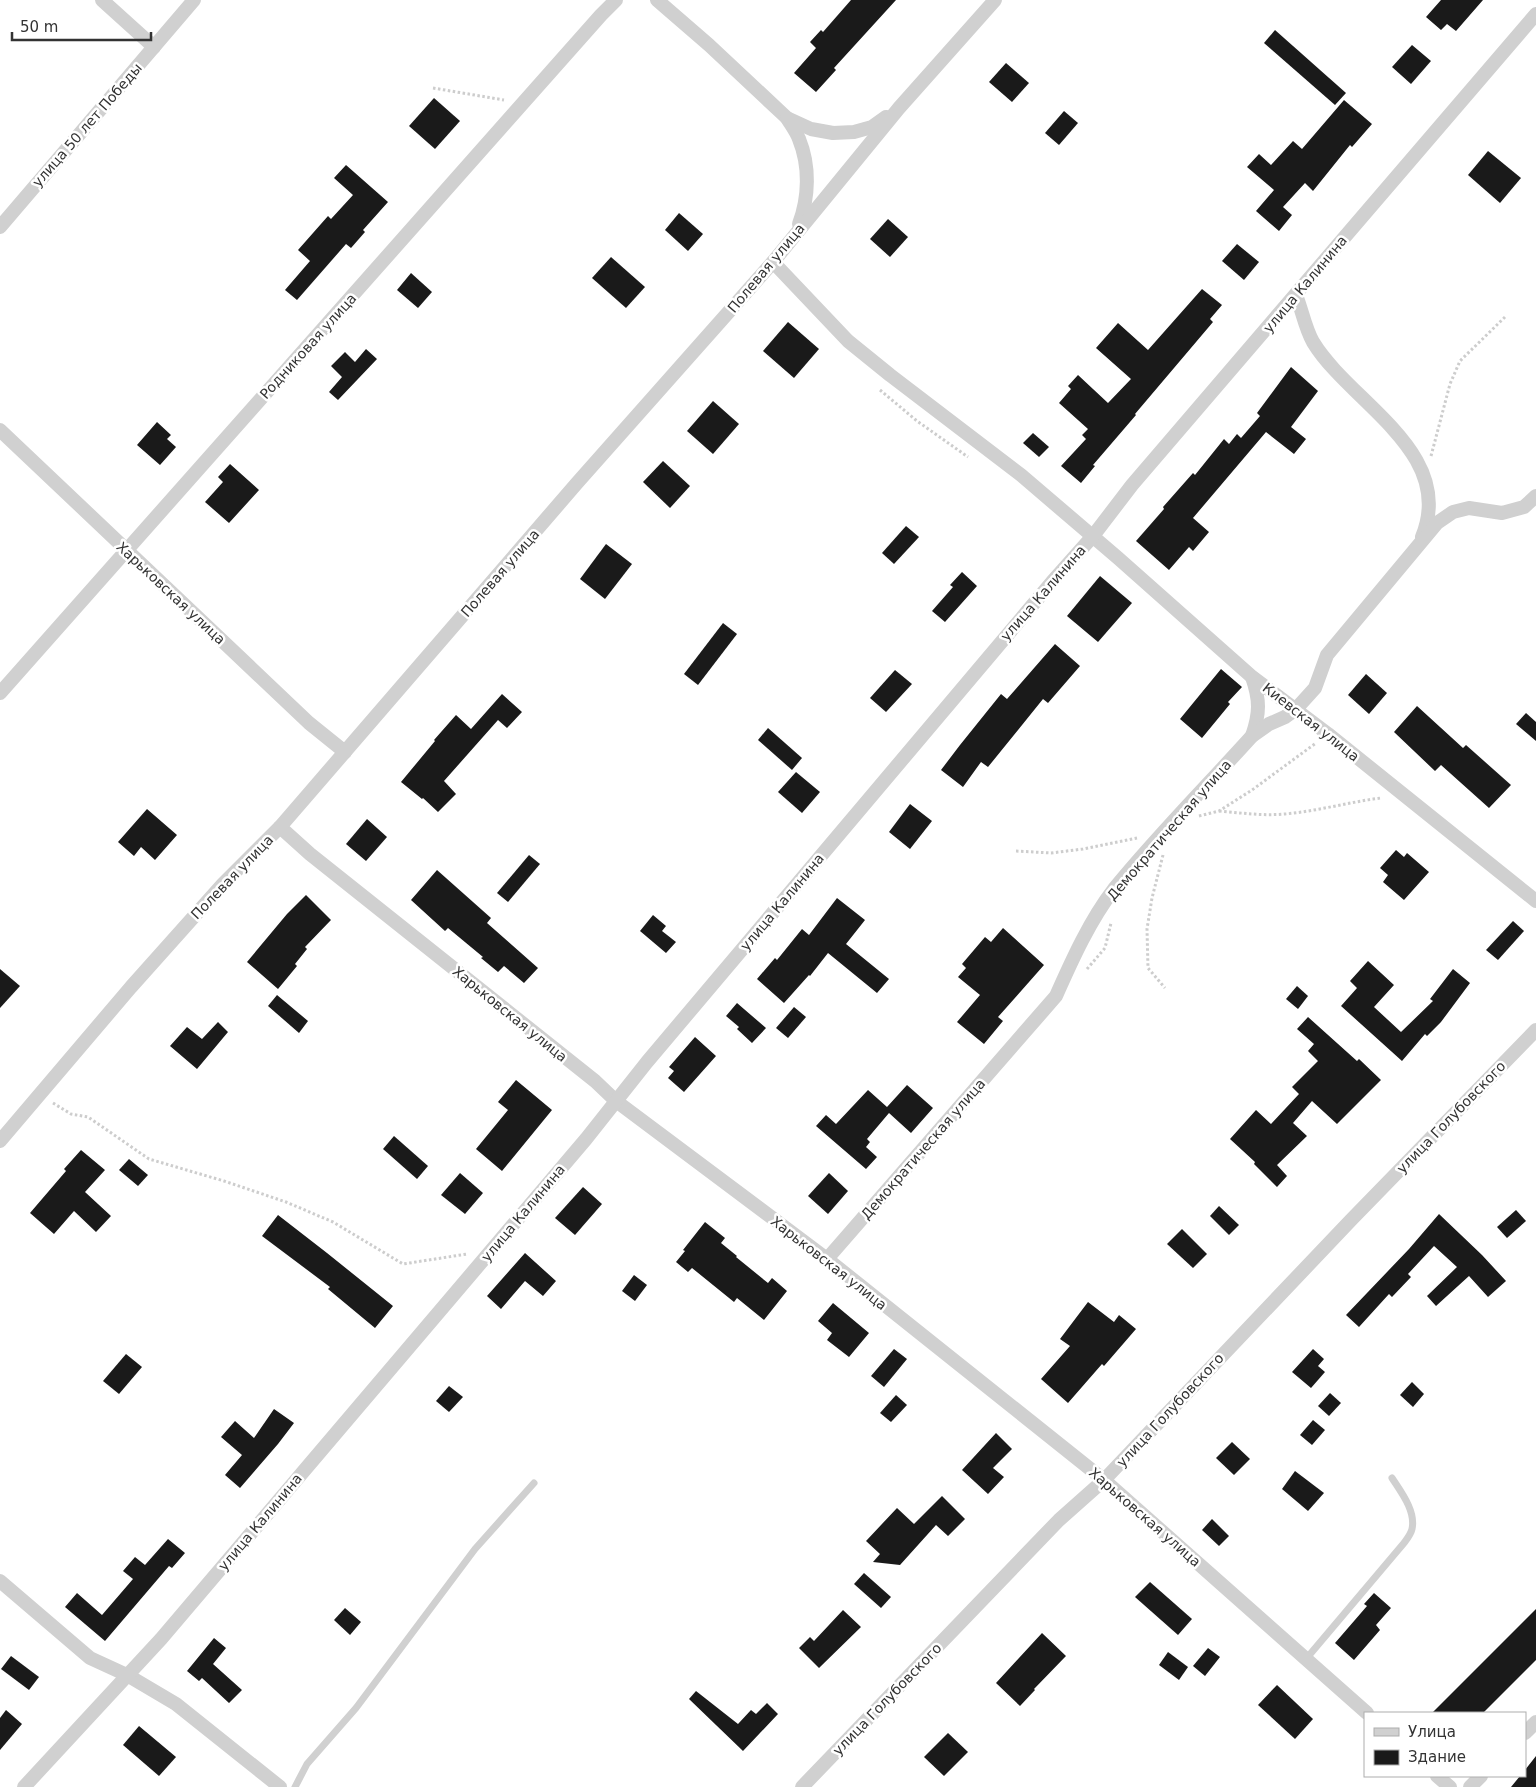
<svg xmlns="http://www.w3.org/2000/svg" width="1536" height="1787" viewBox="0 0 1536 1787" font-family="'DejaVu Sans',sans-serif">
  <rect width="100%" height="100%" fill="#fff"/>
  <g fill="#1a1a1a">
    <path d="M 851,0 L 896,0 L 834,68 L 836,70 L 816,92 L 794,73 L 816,48 L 810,42 L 821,30 L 823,32 Z"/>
    <path d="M 1441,0 L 1483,0 L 1456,31 L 1447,24 L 1441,30 L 1426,17 Z"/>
    <path d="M 1275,30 L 1346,93 L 1335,105 L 1264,43 Z"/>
    <path d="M 1412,45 L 1431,61 L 1411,84 L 1392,67 Z"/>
    <path d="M 1006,63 L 1029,83 L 1012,102 L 989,82 Z"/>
    <path d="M 434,98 L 460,121 L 435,149 L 409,126 Z"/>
    <path d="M 1344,100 L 1372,124 L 1352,147 L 1350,145 L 1313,191 L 1305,183 L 1283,207 L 1292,215 L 1279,231 L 1256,211 L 1274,190 L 1247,167 L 1259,154 L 1271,165 L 1293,141 L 1302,149 Z"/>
    <path d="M 1064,111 L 1078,123 L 1059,145 L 1045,133 Z"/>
    <path d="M 1488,151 L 1521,178 L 1500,203 L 1468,175 Z"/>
    <path d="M 346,165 L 388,202 L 363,230 L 365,232 L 351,248 L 346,244 L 297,300 L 285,290 L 310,261 L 298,250 L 328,216 L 331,219 L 353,195 L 334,178 Z"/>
    <path d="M 679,213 L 703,234 L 688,251 L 665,230 Z"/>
    <path d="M 888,219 L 908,237 L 890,257 L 870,239 Z"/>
    <path d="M 1237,244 L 1259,262 L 1244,280 L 1222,261 Z"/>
    <path d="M 611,257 L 645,287 L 626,308 L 592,278 Z"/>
    <path d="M 411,273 L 432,292 L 418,308 L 397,290 Z"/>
    <path d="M 1202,289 L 1222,305 L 1210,319 L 1213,322 L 1135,414 L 1136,415 L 1093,465 L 1095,466 L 1081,483 L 1061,466 L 1086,439 L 1082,435 L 1088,429 L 1059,403 L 1071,389 L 1068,386 L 1078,375 L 1108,403 L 1131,379 L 1096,348 L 1118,323 L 1148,350 Z"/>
    <path d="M 788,322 L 819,349 L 794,378 L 763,351 Z"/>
    <path d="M 366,349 L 377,359 L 338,400 L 329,392 L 342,377 L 331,366 L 345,352 L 355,362 Z"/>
    <path d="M 1291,367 L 1318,391 L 1291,427 L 1306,439 L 1294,454 L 1266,432 L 1193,518 L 1209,532 L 1193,551 L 1189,547 L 1169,570 L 1136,541 L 1164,509 L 1163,507 L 1193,473 L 1195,475 L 1224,439 L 1229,444 L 1237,434 L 1241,438 L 1260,416 L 1257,413 Z"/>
    <path d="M 713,401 L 739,424 L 713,454 L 687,431 Z"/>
    <path d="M 157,422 L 171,435 L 167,439 L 176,447 L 160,465 L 137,445 Z"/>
    <path d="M 1033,433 L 1049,447 L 1039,457 L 1023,443 Z"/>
    <path d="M 663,461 L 690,486 L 670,508 L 643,482 Z"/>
    <path d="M 230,464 L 259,490 L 229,523 L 205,502 L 223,482 L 218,477 Z"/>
    <path d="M 906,526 L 919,537 L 894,564 L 882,553 Z"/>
    <path d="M 606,544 L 632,564 L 605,599 L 580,579 Z"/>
    <path d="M 962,572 L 977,586 L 945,622 L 932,611 L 953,587 L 950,585 Z"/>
    <path d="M 1100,576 L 1132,603 L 1098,642 L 1067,616 Z"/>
    <path d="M 723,623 L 737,634 L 698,685 L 684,674 Z"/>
    <path d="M 1055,644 L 1080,666 L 1048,703 L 1043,699 L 988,767 L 981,762 L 963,787 L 941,770 L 960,745 L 1001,694 L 1007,699 Z"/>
    <path d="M 1221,669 L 1242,687 L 1228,702 L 1230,704 L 1202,738 L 1180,719 Z"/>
    <path d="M 895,670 L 912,684 L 886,712 L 870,698 Z"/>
    <path d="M 1366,674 L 1387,693 L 1369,714 L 1348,695 Z"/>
    <path d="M 502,694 L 522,712 L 507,728 L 498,720 L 444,781 L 456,794 L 438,812 L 423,798 L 422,799 L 401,782 L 435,741 L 434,740 L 456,715 L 471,729 Z"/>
    <path d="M 1417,706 L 1463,748 L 1466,745 L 1511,785 L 1489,808 L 1441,765 L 1435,771 L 1394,732 Z"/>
    <path d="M 1526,713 L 1536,722 L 1536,741 L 1516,724 Z"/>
    <path d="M 768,728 L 802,758 L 792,770 L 758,740 Z"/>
    <path d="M 796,772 L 820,792 L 802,813 L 778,792 Z"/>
    <path d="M 910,804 L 932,821 L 910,849 L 889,832 Z"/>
    <path d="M 147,809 L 177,835 L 155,860 L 141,847 L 134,856 L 118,842 Z"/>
    <path d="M 367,819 L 387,837 L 366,861 L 346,844 Z"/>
    <path d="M 1396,850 L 1404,857 L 1407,853 L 1429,872 L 1404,900 L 1383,882 L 1388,875 L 1380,868 Z"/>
    <path d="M 529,855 L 540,864 L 508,902 L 497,893 Z"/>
    <path d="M 437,870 L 491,918 L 487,923 L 538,968 L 524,983 L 504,966 L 498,972 L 481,958 L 483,957 L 448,928 L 445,931 L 411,900 Z"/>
    <path d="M 306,895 L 331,920 L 305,947 L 307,949 L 295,964 L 297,966 L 278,989 L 247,962 L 287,914 Z"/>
    <path d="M 837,898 L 865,920 L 846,944 L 889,979 L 877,993 L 828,953 L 810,976 L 809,975 L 784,1003 L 757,979 L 775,958 L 777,960 L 802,929 L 809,935 Z"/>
    <path d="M 653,915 L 666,926 L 662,931 L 676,942 L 666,953 L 640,931 Z"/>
    <path d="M 1513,921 L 1524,931 L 1498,960 L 1486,950 Z"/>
    <path d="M 1003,928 L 1044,965 L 998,1017 L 1003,1021 L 984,1044 L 957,1022 L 980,995 L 958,977 L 966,968 L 962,964 L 985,937 L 991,942 Z"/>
    <path d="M 1368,961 L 1394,985 L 1374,1007 L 1401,1032 L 1433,1001 L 1430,999 L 1453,969 L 1470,983 L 1441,1022 L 1427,1036 L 1425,1034 L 1402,1061 L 1341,1006 L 1357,988 L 1350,981 Z"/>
    <path d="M 0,969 L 20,986 L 0,1008 Z"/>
    <path d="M 1297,986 L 1308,996 L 1298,1009 L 1286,999 Z"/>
    <path d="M 277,995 L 308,1021 L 299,1033 L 268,1006 Z"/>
    <path d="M 737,1003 L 766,1028 L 752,1043 L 737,1029 L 739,1027 L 726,1016 Z"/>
    <path d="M 794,1007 L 806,1017 L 788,1038 L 776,1028 Z"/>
    <path d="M 1308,1017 L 1357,1061 L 1359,1059 L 1381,1080 L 1337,1124 L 1312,1101 L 1293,1123 L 1307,1136 L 1277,1165 L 1287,1176 L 1277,1187 L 1254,1164 L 1255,1162 L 1230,1139 L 1256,1110 L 1271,1124 L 1299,1094 L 1292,1087 L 1318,1061 L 1308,1051 L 1314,1044 L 1297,1029 Z"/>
    <path d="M 218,1022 L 228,1032 L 197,1069 L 170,1046 L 187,1027 L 202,1039 Z"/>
    <path d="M 695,1037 L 716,1056 L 684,1092 L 668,1078 L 674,1071 L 669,1067 Z"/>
    <path d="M 516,1080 L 552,1110 L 502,1171 L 476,1149 L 508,1110 L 498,1102 Z"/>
    <path d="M 907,1085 L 933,1108 L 911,1133 L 889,1113 L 867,1139 L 870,1142 L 866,1147 L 877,1157 L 866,1169 L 816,1126 L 826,1115 L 836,1124 L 868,1090 L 887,1107 Z"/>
    <path d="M 394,1136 L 428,1166 L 417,1179 L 383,1149 Z"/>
    <path d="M 81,1150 L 105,1170 L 85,1192 L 111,1216 L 96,1232 L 74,1211 L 54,1234 L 30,1213 L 66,1171 L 64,1169 Z"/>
    <path d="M 129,1159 L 148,1175 L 138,1186 L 119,1170 Z"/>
    <path d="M 460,1173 L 483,1193 L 465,1214 L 441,1195 Z"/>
    <path d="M 829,1173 L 848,1191 L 828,1214 L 808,1196 Z"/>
    <path d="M 583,1187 L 602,1204 L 575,1235 L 555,1218 Z"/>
    <path d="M 1219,1206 L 1239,1225 L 1229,1235 L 1210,1216 Z"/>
    <path d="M 1516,1210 L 1526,1221 L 1507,1238 L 1497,1227 Z"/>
    <path d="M 1439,1214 L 1482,1255 L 1506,1281 L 1488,1297 L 1469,1276 L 1436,1306 L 1427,1296 L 1457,1267 L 1434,1246 L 1408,1274 L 1411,1277 L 1392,1297 L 1389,1294 L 1359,1327 L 1346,1315 L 1409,1249 Z"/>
    <path d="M 278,1215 L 327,1253 L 393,1306 L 375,1328 L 328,1289 L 330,1287 L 262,1236 Z"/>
    <path d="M 705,1222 L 725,1238 L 721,1243 L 737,1256 L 736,1257 L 768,1283 L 772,1278 L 787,1291 L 764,1320 L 737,1298 L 734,1302 L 692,1268 L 688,1272 L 676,1262 L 685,1251 L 683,1250 Z"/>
    <path d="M 1182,1229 L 1207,1254 L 1193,1268 L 1167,1244 Z"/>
    <path d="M 525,1253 L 556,1281 L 543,1296 L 525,1281 L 501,1309 L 487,1296 Z"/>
    <path d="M 634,1275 L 647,1285 L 635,1301 L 622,1291 Z"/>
    <path d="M 1088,1302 L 1114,1322 L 1119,1315 L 1136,1329 L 1104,1366 L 1102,1364 L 1068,1403 L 1041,1379 L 1070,1346 L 1060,1339 Z"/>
    <path d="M 833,1303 L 869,1333 L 849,1357 L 827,1340 L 832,1333 L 818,1321 Z"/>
    <path d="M 894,1349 L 907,1359 L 884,1387 L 871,1376 Z"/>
    <path d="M 1313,1349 L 1324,1359 L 1318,1366 L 1325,1372 L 1311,1388 L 1292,1372 Z"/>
    <path d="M 126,1354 L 142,1367 L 119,1394 L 103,1381 Z"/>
    <path d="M 1412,1382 L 1424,1394 L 1413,1407 L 1400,1395 Z"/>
    <path d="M 449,1386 L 463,1397 L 449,1412 L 436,1401 Z"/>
    <path d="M 1330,1393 L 1341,1403 L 1329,1416 L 1318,1406 Z"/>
    <path d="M 896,1395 L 907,1405 L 891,1422 L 880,1413 Z"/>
    <path d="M 274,1409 L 294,1423 L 278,1444 L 240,1488 L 225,1475 L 242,1455 L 221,1437 L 235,1421 L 254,1438 Z"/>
    <path d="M 1313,1420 L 1325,1430 L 1312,1445 L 1300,1435 Z"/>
    <path d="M 996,1433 L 1012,1449 L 993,1468 L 1004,1477 L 988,1494 L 962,1470 Z"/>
    <path d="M 1232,1442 L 1250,1459 L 1234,1475 L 1216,1458 Z"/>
    <path d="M 1295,1471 L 1324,1493 L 1308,1511 L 1282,1489 Z"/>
    <path d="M 942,1496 L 965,1519 L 948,1536 L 936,1525 L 900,1565 L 873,1562 L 880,1554 L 866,1541 L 897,1508 L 914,1524 Z"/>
    <path d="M 1212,1519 L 1229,1536 L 1219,1546 L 1202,1530 Z"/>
    <path d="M 168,1539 L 185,1553 L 172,1568 L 169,1566 L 105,1641 L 65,1607 L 77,1593 L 102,1615 L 133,1579 L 123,1571 L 135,1557 L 145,1565 Z"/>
    <path d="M 864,1573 L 891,1597 L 881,1608 L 854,1584 Z"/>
    <path d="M 1150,1582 L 1192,1619 L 1178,1635 L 1135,1597 Z"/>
    <path d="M 1374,1593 L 1391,1608 L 1376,1625 L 1380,1630 L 1354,1660 L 1335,1643 L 1367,1606 L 1364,1604 Z"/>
    <path d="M 345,1608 L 361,1622 L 350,1635 L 334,1620 Z"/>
    <path d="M 1536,1609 L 1536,1660 L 1483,1713 L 1432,1713 Z"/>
    <path d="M 843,1610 L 861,1627 L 819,1668 L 799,1648 L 810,1637 L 814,1641 Z"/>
    <path d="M 1042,1633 L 1066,1656 L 1034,1689 L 1035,1690 L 1020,1706 L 996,1683 Z"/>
    <path d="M 214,1638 L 226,1648 L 213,1664 L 242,1690 L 229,1703 L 202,1678 L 199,1681 L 187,1671 Z"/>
    <path d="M 1208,1648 L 1220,1657 L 1205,1676 L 1193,1666 Z"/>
    <path d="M 1168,1652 L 1188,1667 L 1179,1680 L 1159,1665 Z"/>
    <path d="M 11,1656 L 39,1677 L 29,1690 L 1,1669 Z"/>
    <path d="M 1277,1685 L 1313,1719 L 1295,1739 L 1258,1705 Z"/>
    <path d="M 696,1691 L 738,1724 L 751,1710 L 756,1714 L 767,1703 L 778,1714 L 743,1751 L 689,1699 Z"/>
    <path d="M 6,1710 L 22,1724 L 0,1750 L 0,1718 Z"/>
    <path d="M 139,1726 L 176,1757 L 159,1776 L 123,1745 Z"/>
    <path d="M 948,1733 L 968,1752 L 944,1776 L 924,1757 Z"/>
    <path d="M 1536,1756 L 1536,1787 L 1511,1787 L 1520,1776 L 1525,1776 L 1525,1770 Z"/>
  </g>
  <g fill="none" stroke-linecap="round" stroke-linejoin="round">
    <g stroke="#cdcdcd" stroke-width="3" stroke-dasharray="2.5 2.5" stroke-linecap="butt">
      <path d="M 433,88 L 504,100"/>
      <path d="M 880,390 L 917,421 L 968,457"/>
      <path d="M 1431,456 L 1450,384 L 1460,361 L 1505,317"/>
      <path d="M 1219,811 C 1242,813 1263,816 1285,814 C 1318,811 1349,802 1381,798"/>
      <path d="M 1199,816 L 1219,811 L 1252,790 L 1316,743"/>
      <path d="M 1016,851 L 1051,853 L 1083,849 L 1137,838"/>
      <path d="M 1163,855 L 1152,898 L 1147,929 L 1148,968 L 1165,988"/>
      <path d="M 1087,969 L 1105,948 L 1111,923"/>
      <path d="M 53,1103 L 71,1114 L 88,1117 L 149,1159 L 224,1181 L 286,1202 L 333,1222 L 403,1264 L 467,1254"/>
    </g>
    <g stroke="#d0d0d0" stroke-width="7">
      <path d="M 1306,1659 L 1404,1543 C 1407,1539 1411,1534 1412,1529 C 1416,1511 1401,1492 1392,1478"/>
      <path d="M 295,1787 L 307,1764 L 356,1708 L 475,1549 L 534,1483"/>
    </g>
    <g stroke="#d0d0d0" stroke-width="14">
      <path d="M 102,0 L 154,47"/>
      <path d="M 657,0 L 709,45 L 787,118 L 811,129 L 833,133 L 854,132 L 872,127 L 886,117"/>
      <path d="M 787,118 C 791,125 796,131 799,139 C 810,166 809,197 799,224"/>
      <path d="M 0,227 L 194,0"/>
      <path d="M 773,262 L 848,341 L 890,375 L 1021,475 L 1118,558 L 1251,676 L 1328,734 L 1536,901"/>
      <path d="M 1296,295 C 1302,310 1305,328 1313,342 C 1350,403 1457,452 1422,537"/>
      <path d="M 0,430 L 309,723 L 345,752"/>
      <path d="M 1252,677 C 1260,700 1260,713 1252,736"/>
      <path d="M 0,693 L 601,15 L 616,0"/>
      <path d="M 280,827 L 310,854 L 595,1081 L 616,1101 L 827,1259 L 1104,1480 L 1367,1713"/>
      <path d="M 0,1141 L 131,987 L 223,884 L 280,827 L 577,483 L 773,262 L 899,108 L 995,0"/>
      <path d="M 827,1259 L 1056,996 C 1072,960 1090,920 1114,889 C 1157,836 1206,787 1252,736 L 1269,724 L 1285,717 L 1296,709 L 1315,688 L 1327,655 L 1437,523 L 1453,512 L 1469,508 L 1502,513 L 1524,507 L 1536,496"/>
      <path d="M 0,1581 L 90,1658 L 127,1675 L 176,1704 L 280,1787"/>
      <path d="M 1525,1733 L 1536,1722"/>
      <path d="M 1437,1776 L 1450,1787"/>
      <path d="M 24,1787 L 161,1639 L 586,1139 L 647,1062 L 1052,582 L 1093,536 L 1132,485 L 1536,14"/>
      <path d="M 802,1787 L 1059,1520 L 1104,1480 L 1351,1220 L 1536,1030"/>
      <path d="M 1470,1787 L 1481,1776"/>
    </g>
  </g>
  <g text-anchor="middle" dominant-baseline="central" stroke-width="5" stroke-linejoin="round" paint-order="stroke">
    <g font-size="14" fill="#333" stroke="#fff">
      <text transform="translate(87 125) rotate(-49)">улица 50 лет Победы</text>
      <text transform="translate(766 268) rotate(-50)">Полевая улица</text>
      <text transform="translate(1305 284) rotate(-50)">улица Калинина</text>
      <text transform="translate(308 346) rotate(-48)">Родниковая улица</text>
      <text transform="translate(500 573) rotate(-49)">Полевая улица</text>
      <text transform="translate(171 593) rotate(43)">Харьковская улица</text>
      <text transform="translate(1043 593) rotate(-49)">улица Калинина</text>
      <text transform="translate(1311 722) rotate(38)">Киевская улица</text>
      <text transform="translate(1169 830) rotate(-49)">Демократическая улица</text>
      <text transform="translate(232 877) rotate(-46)">Полевая улица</text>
      <text transform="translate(782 902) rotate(-50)">улица Калинина</text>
      <text transform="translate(510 1014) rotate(39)">Харьковская улица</text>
      <text transform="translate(1451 1117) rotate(-46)">улица Голубовского</text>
      <text transform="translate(923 1149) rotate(-49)">Демократическая улица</text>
      <text transform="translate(523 1213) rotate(-50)">улица Калинина</text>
      <text transform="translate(829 1263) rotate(38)">Харьковская улица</text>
      <text transform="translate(1170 1410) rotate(-47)">улица Голубовского</text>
      <text transform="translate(1145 1517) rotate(41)">Харьковская улица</text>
      <text transform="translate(260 1522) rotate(-50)">улица Калинина</text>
      <text transform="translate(887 1699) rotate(-46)">улица Голубовского</text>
    </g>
  </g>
  <rect x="1364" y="1712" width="162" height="65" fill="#ffffff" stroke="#adadad"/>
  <rect x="1374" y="1728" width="25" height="8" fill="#d0d0d0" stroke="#adadad"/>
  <text x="1408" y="1737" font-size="15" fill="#333333">Улица</text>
  <rect x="1374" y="1750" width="25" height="15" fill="#1a1a1a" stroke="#adadad"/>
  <text x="1408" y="1762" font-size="15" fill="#333333">Здание</text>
  <path d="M12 32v8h139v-8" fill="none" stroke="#333333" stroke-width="2.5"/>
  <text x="20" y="32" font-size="15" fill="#333333" stroke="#ffffff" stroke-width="4" paint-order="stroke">50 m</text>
</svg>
